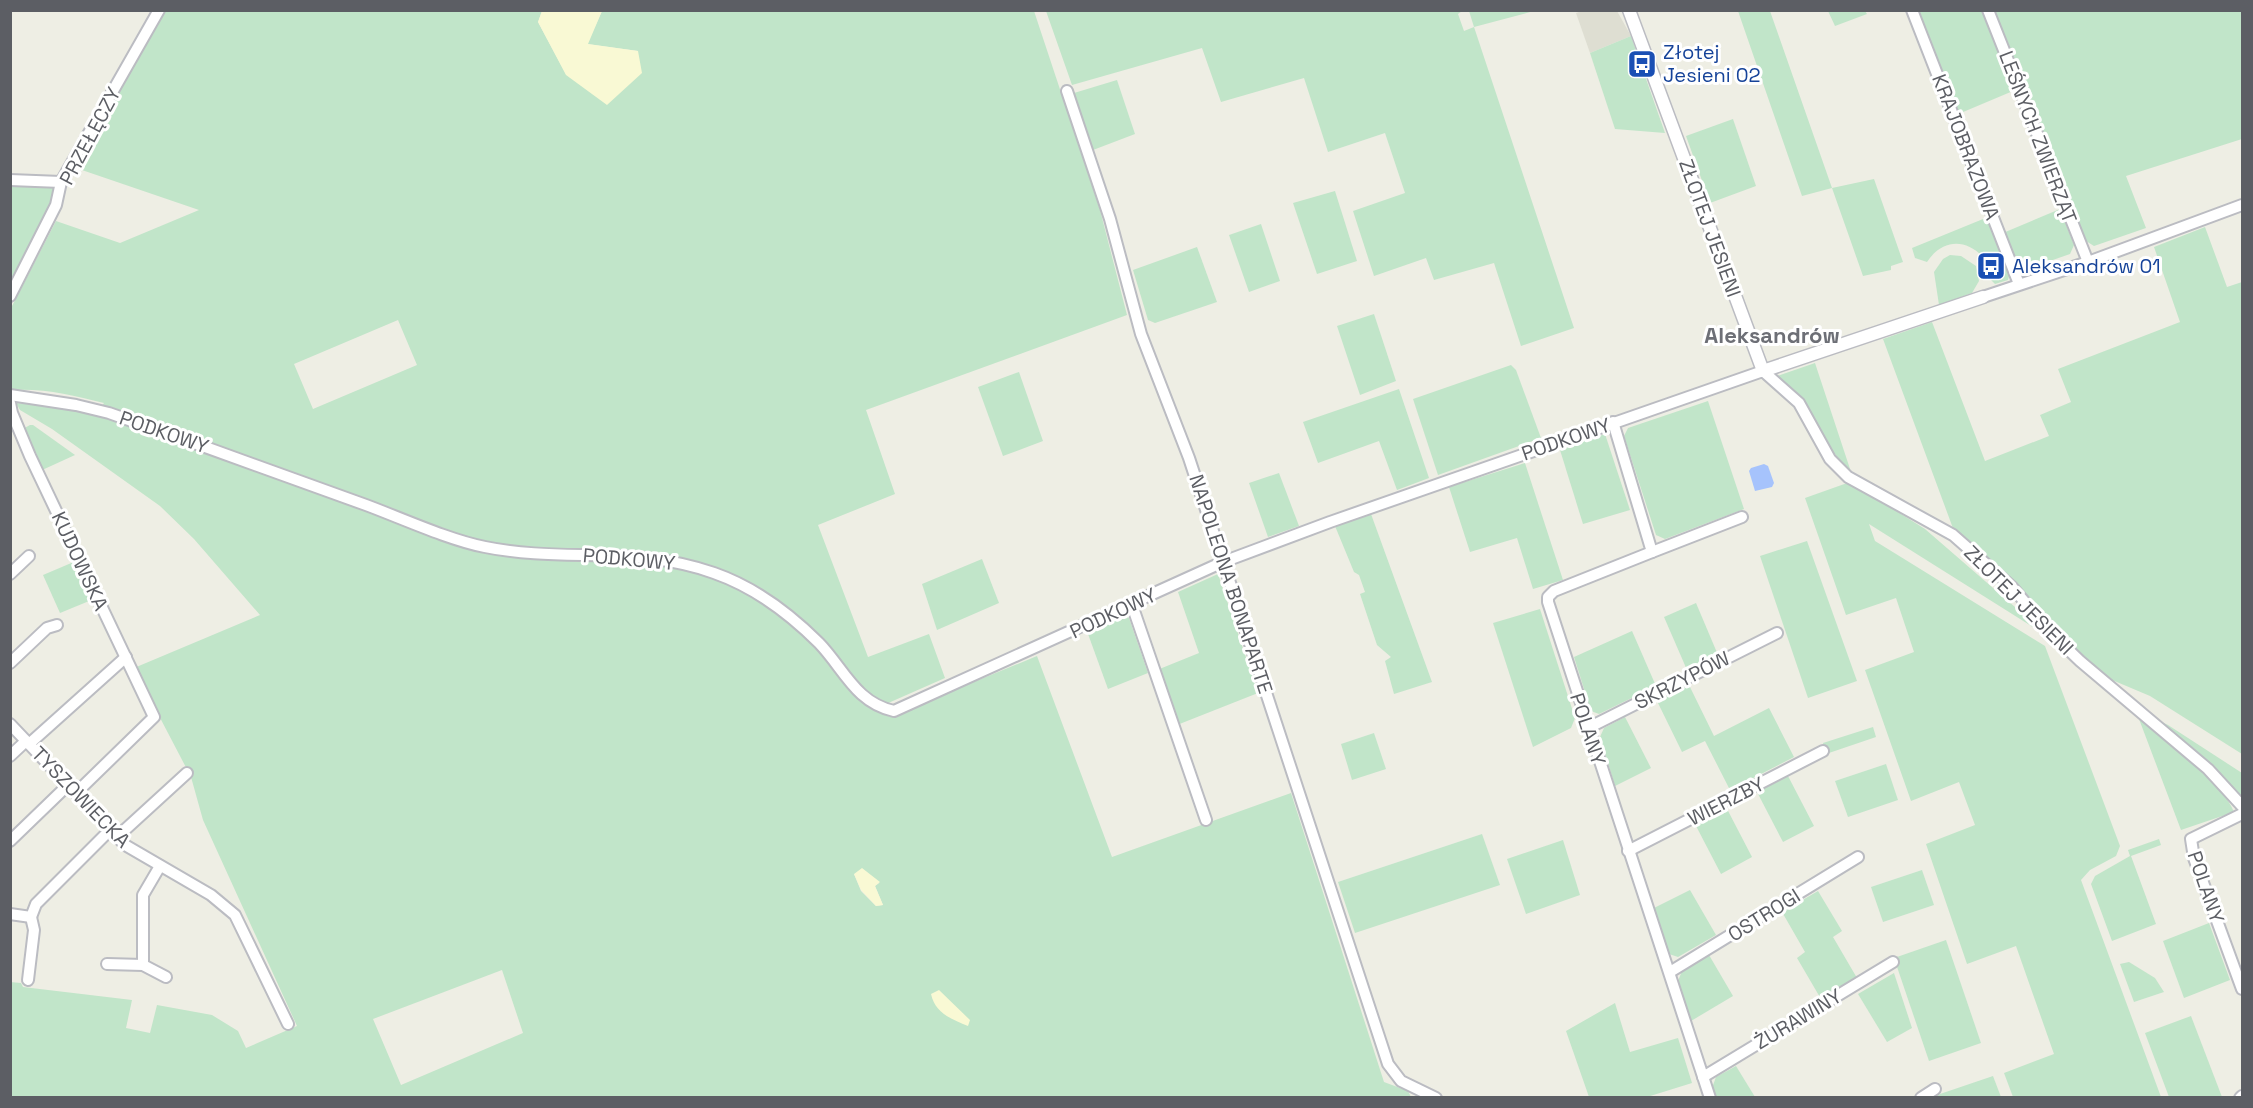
<svg xmlns="http://www.w3.org/2000/svg" width="2253" height="1108" viewBox="0 0 2253 1108" font-family="'Space Grotesk',sans-serif">
  <rect width="100%" height="100%" fill="#eeeee4"/>
  <path fill="#deded2" d="M 1582,11 L 1617,11 L 1631,36 L 1590,53 L 1576,13 Z"/>
  <g fill="#c1e5c9" fill-rule="evenodd">
    <path d="M 164,11 L 542,11 L 538,22 L 566,74 L 638,51 L 587,44 L 602,11 L 1034,11 L 1100,210 L 1127,315 L 866,410 L 895,494 L 818,525 L 868,657 L 929,634 L 945,678 L 886,704 L 889,717 L 1037,656 L 1112,857 L 1291,793 L 1384,1082 L 1408,1091 L 1411,1097 L 11,1097 L 10,982 L 21,983 L 23,987 L 132,1000 L 126,1028 L 150,1033 L 157,1005 L 212,1015 L 238,1031 L 246,1048 L 297,1026 L 203,820 L 191,777 L 134,668 L 260,615 L 194,539 L 160,506 L 52,429 L 20,410 L 16,403 L 60,407 L 95,415 L 104,403 C 72,395 44,388 11,390 L 11,308 L 56,221 L 120,243 L 199,210 L 76,168 ZM 398,320 L 417,365 L 313,409 L 294,364 ZM 854,874 L 879,883 L 875,886 L 883,905 L 876,906 L 861,891 ZM 502,970 L 523,1033 L 401,1085 L 373,1019 Z"/>
    <path d="M 1462,11 L 1458,14 L 1464,31 L 1474,27 L 1469,11 L 1534,11 L 1474,27 L 1574,328 L 1521,346 L 1494,263 L 1434,280 L 1426,258 L 1374,276 L 1353,211 L 1405,193 L 1385,133 L 1328,152 L 1304,78 L 1221,102 L 1202,48 L 1072,85 L 1046,11 Z"/>
    <path d="M 1738,11 L 1770,11 L 1832,188 L 1874,179 L 1903,262 L 1891,266 L 1891,270 L 1863,276 L 1832,188 L 1802,196 Z"/>
    <path d="M 1828,11 L 1865,11 L 1867,14 L 1835,26 Z"/>
    <path d="M 1916,11 L 1982,11 L 2013,91 L 1956,115 Z"/>
    <path d="M 1994,11 L 2242,11 L 2242,139 L 2126,176 L 2146,228 L 2094,246 L 2086,241 Z"/>
    <path d="M 1631,36 L 1665,133 L 1615,129 L 1590,53 Z"/>
    <path d="M 1117,80 L 1135,134 L 1093,150 L 1074,93 Z"/>
    <path d="M 1733,119 L 1756,186 L 1710,203 L 1686,136 Z"/>
    <path d="M 11,183 L 58,187 L 57,194 L 27,255 L 24,254 L 11,282 Z"/>
    <path d="M 1335,191 L 1357,261 L 1317,274 L 1293,203 Z"/>
    <path d="M 2060,209 L 2074,245 L 2070,254 L 2018,272 L 2003,233 Z"/>
    <path d="M 1988,217 L 2010,273 L 2008,280 L 1995,284 L 1991,280 L 1994,271 L 1991,262 L 1988,263 C 1971,239 1944,236 1927,262 L 1915,258 L 1912,248 Z"/>
    <path d="M 1261,224 L 1280,281 L 1249,292 L 1229,235 Z"/>
    <path d="M 2205,227 L 2227,287 L 2242,282 L 2242,754 L 2150,696 L 2105,677 L 2054,630 L 2038,609 L 1954,531 L 1883,339 L 1932,322 L 1985,461 L 2049,436 L 2040,415 L 2071,402 L 2058,369 L 2180,322 L 2154,247 Z"/>
    <path d="M 1197,247 L 1217,302 L 1155,323 L 1148,320 L 1133,270 Z"/>
    <path d="M 1950,255 L 1961,256 L 1976,266 L 1979,281 L 1972,293 L 1939,305 L 1934,272 L 1943,259 Z"/>
    <path d="M 1374,314 L 1396,381 L 1360,395 L 1337,326 Z"/>
    <path d="M 1815,363 L 1852,475 C 1822,444 1811,404 1777,376 Z"/>
    <path d="M 1511,365 L 1516,370 L 1541,438 L 1438,475 L 1413,399 Z"/>
    <path d="M 1019,372 L 1043,441 L 1003,456 L 978,387 Z"/>
    <path d="M 1399,389 L 1429,478 L 1397,490 L 1379,441 L 1318,463 L 1303,422 Z"/>
    <path d="M 1708,401 L 1744,509 L 1665,539 L 1656,535 L 1624,436 L 1628,428 Z"/>
    <path d="M 30,425 L 33,425 L 75,455 L 40,471 L 21,430 Z"/>
    <path d="M 1605,434 L 1630,510 L 1583,524 L 1560,450 Z"/>
    <path d="M 1525,463 L 1563,580 L 1533,589 L 1517,538 L 1470,552 L 1449,487 Z"/>
    <path d="M 1279,473 L 1299,526 L 1268,537 L 1249,483 Z"/>
    <path d="M 1850,482 L 1925,529 L 2037,626 L 2039,631 L 1869,524 L 1875,541 L 2045,646 L 2120,846 L 2116,856 L 2090,870 L 2081,880 L 2161,1097 L 2013,1097 L 2004,1073 L 2054,1054 L 2016,946 L 1967,964 L 1926,844 L 1975,825 L 1959,782 L 1911,801 L 1865,670 L 1914,652 L 1896,598 L 1846,615 L 1805,498 Z"/>
    <path d="M 1371,514 L 1432,682 L 1394,694 L 1385,661 L 1391,657 L 1377,645 L 1360,594 L 1365,592 L 1359,575 L 1354,572 L 1335,526 Z"/>
    <path d="M 1807,541 L 1857,681 L 1808,698 L 1760,556 Z"/>
    <path d="M 982,559 L 999,603 L 937,630 L 922,584 Z"/>
    <path d="M 76,561 L 94,599 L 60,613 L 43,575 Z"/>
    <path d="M 1218,574 L 1258,693 L 1177,725 L 1157,670 L 1199,653 L 1178,592 Z"/>
    <path d="M 1696,603 L 1718,655 L 1687,670 L 1664,617 Z"/>
    <path d="M 1540,609 L 1575,718 L 1571,728 L 1533,747 L 1493,623 Z"/>
    <path d="M 1125,616 L 1129,618 L 1148,673 L 1108,689 L 1088,634 Z"/>
    <path d="M 1632,631 L 1656,686 L 1599,714 L 1591,711 L 1574,657 Z"/>
    <path d="M 1689,685 L 1714,736 L 1769,708 L 1794,757 L 1730,790 L 1705,741 L 1682,752 L 1657,701 Z"/>
    <path d="M 1625,717 L 1651,768 L 1615,786 L 1600,737 L 1604,728 Z"/>
    <path d="M 2153,718 L 2168,725 L 2242,773 L 2242,800 Z"/>
    <path d="M 2139,719 C 2166,741 2221,780 2234,812 L 2181,830 Z"/>
    <path d="M 1873,727 L 1876,737 L 1826,754 L 1823,743 Z"/>
    <path d="M 1374,733 L 1386,769 L 1352,780 L 1341,744 Z"/>
    <path d="M 1886,764 L 1898,800 L 1848,817 L 1835,781 Z"/>
    <path d="M 1788,776 L 1814,826 L 1783,842 L 1757,792 Z"/>
    <path d="M 1726,807 L 1752,857 L 1721,874 L 1695,824 Z"/>
    <path d="M 1482,834 L 1500,885 L 1355,933 L 1338,882 Z"/>
    <path d="M 2159,839 L 2161,845 L 2131,856 L 2156,924 L 2112,941 L 2091,884 L 2095,876 L 2130,856 L 2128,850 Z"/>
    <path d="M 1563,840 L 1580,895 L 1526,914 L 1507,859 Z"/>
    <path d="M 1922,870 L 1934,905 L 1883,922 L 1871,887 Z"/>
    <path d="M 1690,890 L 1716,935 L 1678,957 L 1669,954 L 1654,908 Z"/>
    <path d="M 1818,891 L 1842,931 L 1833,937 L 1857,978 L 1821,999 L 1797,958 L 1805,952 L 1782,912 Z"/>
    <path d="M 2209,923 L 2230,980 L 2184,998 L 2163,941 Z"/>
    <path d="M 1946,940 L 1981,1043 L 1929,1061 L 1894,958 Z"/>
    <path d="M 1709,955 L 1733,996 L 1691,1021 L 1678,981 L 1682,971 Z"/>
    <path d="M 2129,962 L 2155,978 L 2164,992 L 2134,1002 L 2120,964 Z"/>
    <path d="M 1894,973 L 1912,1028 L 1887,1042 L 1858,994 Z"/>
    <path d="M 1615,1003 L 1630,1052 L 1678,1038 L 1692,1083 L 1647,1097 L 1589,1097 L 1566,1031 Z"/>
    <path d="M 2191,1016 L 2222,1097 L 2169,1097 L 2145,1033 Z"/>
    <path d="M 1736,1066 L 1755,1097 L 1716,1097 L 1712,1088 L 1716,1077 Z"/>
    <path d="M 1993,1076 L 2001,1097 L 1936,1097 L 1940,1094 Z"/>
  </g>
  <g fill="#f9f9d4">
    <path d="M 542,11 L 602,11 L 588,44 L 638,51 L 642,73 L 607,105 L 566,75 L 538,22 Z"/>
    <path d="M 862,868 L 880,882 L 875,886 L 883,905 L 876,906 L 861,890 L 854,874 Z"/>
    <path d="M 939,990 L 970,1020 L 968,1026 C 951,1019 935,1013 931,994 Z"/>
  </g>
  <path fill="#a6c3fc" d="M 1764,464 L 1768,466 L 1774,483 L 1772,487 L 1755,491 L 1749,471 L 1751,468 Z"/>
  <g fill="none" stroke-linecap="round" stroke-linejoin="round">
    <g stroke="#bbbcc2" stroke-width="14">
      <g id="minor">
        <path d="M 1912,10 L 2019,284"/>
        <path d="M 1988,10 L 2088,262"/>
        <path d="M 1067,91 L 1110,219 L 1141,334 L 1189,458 L 1388,1064 L 1401,1081 L 1436,1098"/>
        <path d="M 10,180 L 61,182"/>
        <path d="M 10,296 L 56,205 L 61,182 L 159,10"/>
        <path d="M 1983,297 L 2088,262 L 2242,205"/>
        <path d="M 10,395 L 76,405 L 109,413 C 195,443 280,474 366,505 C 401,518 449,540 485,547 C 563,563 636,545 714,573 C 754,587 790,614 819,643 C 844,669 856,703 894,711 L 1223,562 L 1330,522 L 1763,371 L 1799,403 L 1830,459 L 1848,477 L 1953,535 L 2012,587 L 2051,633 L 2080,661 L 2208,769 L 2242,806"/>
        <path d="M 10,403 L 12,413 L 30,456 L 154,717 L 76,793"/>
        <path d="M 1613,422 L 1652,552 L 1554,591 L 1548,597 L 1548,602 L 1710,1098"/>
        <path d="M 1652,552 L 1742,517"/>
        <path d="M 10,574 L 29,556"/>
        <path d="M 1132,605 L 1206,820"/>
        <path d="M 10,663 L 47,628 L 57,625"/>
        <path d="M 10,724 L 125,845 L 211,895 L 235,915 L 288,1024"/>
        <path d="M 1588,728 L 1777,633"/>
        <path d="M 29,744 L 126,657"/>
        <path d="M 10,756 L 26,741"/>
        <path d="M 2242,814 L 2191,839 L 2194,858 L 2242,989"/>
        <path d="M 117,837 L 187,773"/>
        <path d="M 10,841 L 68,785"/>
        <path d="M 1628,851 L 1823,751"/>
        <path d="M 10,914 L 31,917 L 36,904 L 110,830"/>
        <path d="M 107,964 L 143,965 L 166,977"/>
        <path d="M 143,965 L 143,895 L 160,866"/>
        <path d="M 1670,972 L 1858,857"/>
        <path d="M 28,980 L 34,930 L 31,917"/>
        <path d="M 1703,1077 L 1893,962"/>
        <path d="M 1921,1098 L 1935,1089"/>
        <path d="M 2240,1098 L 2242,1096"/>
      </g>
    </g>
    <g stroke="#bbbcc2" stroke-width="15">
      <path id="tertiary" d="M 1629,10 L 1763,371 L 1983,297"/>
    </g>
    <use href="#minor" stroke="#fff" stroke-width="10"/>
    <use href="#tertiary" stroke="#fff" stroke-width="12"/>
  </g>
  <defs>
    <g id="bus-square" transform="scale(1.5)"><rect x="-9" y="-9" width="18" height="18" rx="4" fill="#1a4fb4" stroke="#fff"/><path d="M-5-6H5V4H4V6H2V4H-2V6H-4V4H-5ZM-3.5-4V0h7V-4ZM-3.5 1.2v1.5H-2V1.2ZM2 1.2v1.5H3.5V1.2Z" fill="#fff"/></g>
  </defs>
  <g fill-rule="evenodd">
    <use href="#bus-square" x="1642" y="64"/>
    <use href="#bus-square" x="1991" y="266"/>
  </g>
  <g text-anchor="middle" dominant-baseline="central" stroke-width="6" stroke-linejoin="round" paint-order="stroke">
    <g font-size="20" fill="#164399" stroke="#fff" text-anchor="start">
      <text x="1663" y="52">Złotej<tspan x="1663" dy="23">Jesieni 02</tspan></text>
      <text x="2012" y="266">Aleksandrów 01</text>
    </g>
    <g font-size="20" fill="#5c5e64" stroke="#fff">
      <text transform="translate(90 136) rotate(-62)">PRZEŁĘCZY</text>
      <text transform="translate(2038 137) rotate(69)">LEŚNYCH ZWIERZĄT</text>
      <text transform="translate(1966 147) rotate(69)">KRAJOBRAZOWA</text>
      <text transform="translate(1710 228) rotate(70)">ZŁOTEJ JESIENI</text>
      <text transform="translate(164 432) rotate(19)">PODKOWY</text>
      <text transform="translate(1566 439) rotate(-19)">PODKOWY</text>
      <text transform="translate(629 559) rotate(5)">PODKOWY</text>
      <text transform="translate(80 561) rotate(65)">KUDOWSKA</text>
      <text transform="translate(1231 584) rotate(72)">NAPOLEONA BONAPARTE</text>
      <text transform="translate(2019 600) rotate(45)">ZŁOTEJ JESIENI</text>
      <text transform="translate(1113 613) rotate(-25)">PODKOWY</text>
      <text transform="translate(1682 680) rotate(-27)">SKRZYPÓW</text>
      <text transform="translate(1588 729) rotate(72)">POLANY</text>
      <text transform="translate(81 797) rotate(46)">TYSZOWIECKA</text>
      <text transform="translate(1726 801) rotate(-27)">WIERZBY</text>
      <text transform="translate(2206 887) rotate(71)">POLANY</text>
      <text transform="translate(1764 915) rotate(-32)">OSTROGI</text>
      <text transform="translate(1798 1019) rotate(-31)">ŻURAWINY</text>
    </g>
    <g font-size="22" font-weight="bold" fill="#6d6f76" stroke="#fff">
      <text x="1772" y="335">Aleksandrów</text>
    </g>
  </g>
  <rect width="2253" height="1108" fill="none" stroke="#5c5e64" stroke-width="24"/>
</svg>
